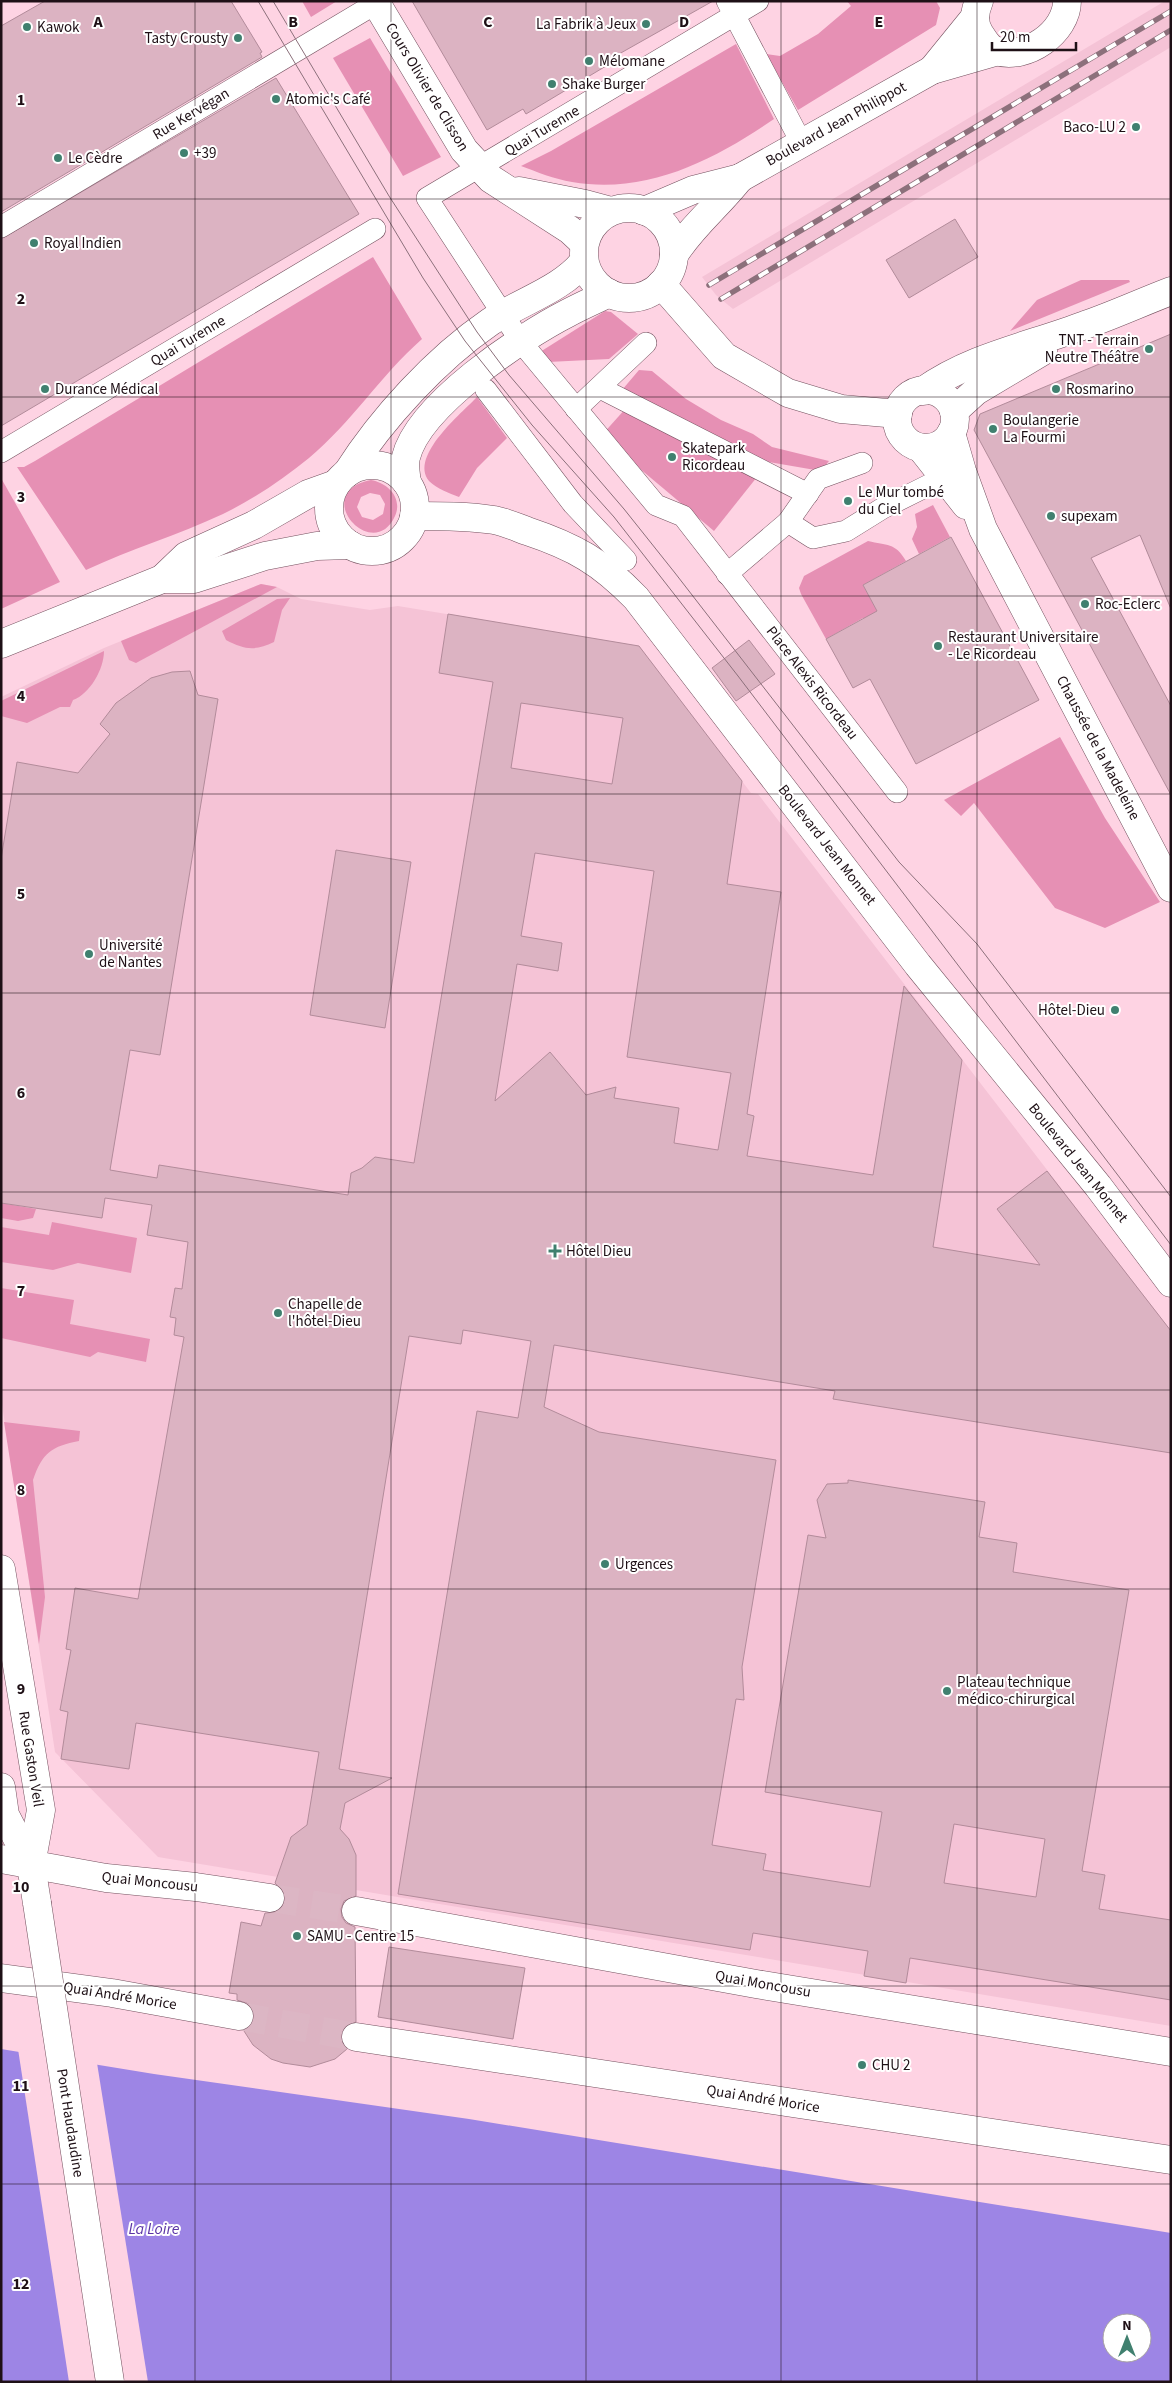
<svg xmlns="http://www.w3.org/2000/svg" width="1172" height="2383" viewBox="0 0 1172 2383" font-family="'Source Sans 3',sans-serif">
  <rect width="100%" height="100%" fill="#fed3e3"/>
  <g fill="#f5c3d6">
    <path d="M 1165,1 L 1171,1 L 1171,47 L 733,309 L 716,295 L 702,277 Z"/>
    <path d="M 261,584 L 277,587 L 301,599 L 326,603 L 370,610 L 398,606 L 639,646 L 751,793 L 758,794 L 1171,1331 L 1171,2026 L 158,1857 L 55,1752 L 1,1398 L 1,697 L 104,648 Z"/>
  </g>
  <g fill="#e690b4" fill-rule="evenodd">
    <path d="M 302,1 L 337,1 L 311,17 Z"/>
    <path d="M 847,1 L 936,1 L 940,8 L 936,25 L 798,110 L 766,54 L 780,56 L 818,34 L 851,6 Z"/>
    <path d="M 370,38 L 441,157 L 403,176 L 333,58 Z"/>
    <path d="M 736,44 L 774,119 C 714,160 647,195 572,182 C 554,179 537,172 521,166 L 551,151 Z"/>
    <path d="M 373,257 L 422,339 C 381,375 351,423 309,458 C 283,479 254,499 223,514 C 178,535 131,549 86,570 L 17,467 L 24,467 L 35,461 Z"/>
    <path d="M 1081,280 L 1129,280 L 1130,282 L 1010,331 L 1037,300 Z"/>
    <path d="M 605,311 L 611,312 L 638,334 L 609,359 L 548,362 L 540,352 Z"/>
    <path d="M 639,370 L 652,371 L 686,399 L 721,420 L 753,434 L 772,447 L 829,461 L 821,471 L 763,461 L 622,390 Z"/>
    <path d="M 477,397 L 507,438 L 477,468 L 459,497 C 449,493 437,489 429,481 C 409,456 462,413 477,397 Z"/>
    <path d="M 627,407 L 757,477 L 714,531 L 601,436 Z"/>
    <path d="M 1,478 L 60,582 L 1,609 Z"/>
    <path d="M 371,480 C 388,483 403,498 395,516 C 373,565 308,492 371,480 ZM 370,493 L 380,495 L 385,504 L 383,514 L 373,520 L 362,517 L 357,507 L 361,497 Z"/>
    <path d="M 933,505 L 950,537 L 919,554 L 912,539 L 917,527 L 915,514 Z"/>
    <path d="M 868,541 C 887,546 895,542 906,561 L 863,585 L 882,620 L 868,628 L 863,618 L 826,639 L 801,594 L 799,588 L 804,576 Z"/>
    <path d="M 261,584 L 277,587 L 136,663 L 129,660 L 121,641 Z"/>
    <path d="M 290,598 L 282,610 L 274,642 C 255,651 245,650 226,640 L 222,631 L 277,599 Z"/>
    <path d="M 104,651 C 104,669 90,694 73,700 L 70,707 L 60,707 L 27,723 L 1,716 L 1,701 Z"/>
    <path d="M 1060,737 L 1105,818 L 1160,902 L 1105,928 L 1055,908 L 974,803 L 961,816 L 944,800 Z"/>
    <path d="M 1,1203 L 36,1209 L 33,1218 L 18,1221 L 1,1218 Z"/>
    <path d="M 52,1222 L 137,1238 L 131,1273 L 78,1263 L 53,1270 L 1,1262 L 1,1227 L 49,1235 Z"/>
    <path d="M 1,1288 L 74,1300 L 70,1324 L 150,1339 L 146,1362 L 98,1352 L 90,1357 L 1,1338 Z"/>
    <path d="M 4,1422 L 80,1431 L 79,1441 C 52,1446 42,1453 33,1480 L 45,1597 L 39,1644 Z"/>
  </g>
  <path fill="#9d85e5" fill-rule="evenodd" d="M 1,2049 L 154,2074 L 469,2119 L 1171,2233 L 1171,2382 L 1,2382 ZM 1112,2323 L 1142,2323 L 1142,2353 L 1112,2353 Z"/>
  <path fill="#fed3e3" d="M 18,2049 L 97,2063 L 148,2382 L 69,2382 Z"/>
  <g fill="#dcb3c2" stroke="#b28b9a" fill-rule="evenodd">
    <path d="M 45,1 L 231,1 L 262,52 L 260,53 L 262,57 L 1,212 L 1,26 Z"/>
    <path d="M 412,1 L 713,1 L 619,54 L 621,57 L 526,114 L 523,109 L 487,130 Z"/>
    <path d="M 276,78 L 359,214 L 1,426 L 1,239 Z"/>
    <path d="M 955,219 L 978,257 L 909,298 L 886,260 Z"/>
    <path d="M 1171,334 L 1171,609 L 1140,535 L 1091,558 L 1171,706 L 1171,795 L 974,430 L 980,414 Z"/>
    <path d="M 951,537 L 1039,700 L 916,764 L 870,679 L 853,688 L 826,639 L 877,611 L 863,585 Z"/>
    <path d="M 448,614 L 639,646 L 742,781 L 727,884 L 781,892 L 747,1114 L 754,1116 L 747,1156 L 873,1175 L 904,986 L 962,1060 L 933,1247 L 1040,1265 L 997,1209 L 1047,1171 L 1171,1331 L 1171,1453 L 833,1399 L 835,1391 L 554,1345 L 544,1407 L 599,1432 L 776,1460 L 742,1667 L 744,1700 L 736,1699 L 712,1845 L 766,1854 L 763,1870 L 870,1887 L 882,1812 L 765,1792 L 808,1535 L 826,1538 L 817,1500 L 827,1484 L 848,1483 L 848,1480 L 985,1502 L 979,1537 L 1017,1543 L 1013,1572 L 1129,1590 L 1082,1871 L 1105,1875 L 1099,1909 L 1171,1920 L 1171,2000 L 910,1958 L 906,1983 L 864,1976 L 868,1951 L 753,1933 L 750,1950 L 398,1894 L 477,1411 L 518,1418 L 531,1341 L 463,1330 L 461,1344 L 409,1336 L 339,1769 L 392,1778 L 345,1803 L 340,1829 L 349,1839 L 356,1855 L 356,1896 L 344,1901 L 341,1909 L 342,1917 L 346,1923 L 355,1927 L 356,2022 L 344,2027 L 341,2035 L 342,2043 L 347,2049 L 335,2059 L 310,2067 L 283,2063 L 271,2059 L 253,2045 L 244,2031 L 251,2026 L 254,2019 L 253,2010 L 249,2004 L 237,2000 L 237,1994 L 229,1993 L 241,1922 L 261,1926 L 265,1913 L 276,1912 L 282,1908 L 285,1901 L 284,1892 L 275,1883 L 291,1837 L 307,1825 L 319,1752 L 136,1723 L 129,1769 L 61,1759 L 68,1712 L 60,1710 L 71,1650 L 66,1649 L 75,1588 L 138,1599 L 184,1337 L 174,1335 L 176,1318 L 170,1317 L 175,1288 L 182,1289 L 188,1242 L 147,1235 L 152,1205 L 105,1198 L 102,1218 L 1,1203 L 1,859 L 17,762 L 78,773 L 110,734 L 100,724 L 116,703 L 151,678 L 172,672 L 190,671 L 198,695 L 218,699 L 160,1055 L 130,1050 L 110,1170 L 157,1178 L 159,1165 L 348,1195 L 351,1173 L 362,1168 L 375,1157 L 414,1163 L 493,682 L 439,673 ZM 521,703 L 623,718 L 612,784 L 511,768 ZM 535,853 L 654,871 L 627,1057 L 731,1073 L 718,1150 L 674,1143 L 679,1108 L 614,1098 L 616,1087 L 586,1095 L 550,1052 L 495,1101 L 517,964 L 558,971 L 562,943 L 521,936 ZM 954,1824 L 1045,1839 L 1036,1897 L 944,1883 Z"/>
    <path d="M 749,640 L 775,674 L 736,701 L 712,668 Z"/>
    <path d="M 336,850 L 411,862 L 385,1028 L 310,1015 Z"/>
    <path d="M 389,1947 L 525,1968 L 513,2039 L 378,2017 Z"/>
  </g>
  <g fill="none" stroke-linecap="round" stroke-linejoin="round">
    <path stroke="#dcb6c4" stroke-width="28" stroke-dasharray="28 14" stroke-linecap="butt" d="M 270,1898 L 356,1911"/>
    <path stroke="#dcb6c4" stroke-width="28" stroke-dasharray="28 14" stroke-linecap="butt" d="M 239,2016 L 356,2037"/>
    <g stroke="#74515f" stroke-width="22">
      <g id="pedestrian">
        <path d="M 727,1 L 801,142"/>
        <path d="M 758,1 L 427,198 L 521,342 L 656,505 L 683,516 L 897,792"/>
        <path d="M 1,227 L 380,1"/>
        <path d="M 600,388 L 808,494"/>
        <path d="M 486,390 L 573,504 L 626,560"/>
        <path d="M 576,409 L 646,343"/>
        <path d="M 1,452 L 375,229"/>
        <path d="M 788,522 L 813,538 L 846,531 L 883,508 L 933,483"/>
        <path d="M 727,574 L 788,522 L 818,479 L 862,463"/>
      </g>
    </g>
    <g stroke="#74515f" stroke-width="29">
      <g id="minor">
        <path d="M 375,1 L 464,150 L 491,179 L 570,230 L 584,243"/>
        <path d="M 519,191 L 585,204 L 611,211"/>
        <path d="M 923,391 C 972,356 1030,346 1085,325 C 1114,315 1142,302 1171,291"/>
        <path d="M 954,411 L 976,391 L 1043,351"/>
        <path d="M 1,1859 L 106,1878 L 196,1887 L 270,1898"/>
        <path d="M 356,1911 L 756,1984 L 1171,2052"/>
      </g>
    </g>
    <g stroke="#74515f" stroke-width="29">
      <g id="secondary">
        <path d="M 979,1 C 974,13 973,24 980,34 C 985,41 988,48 996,51 C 1026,61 1067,32 1067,1"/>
        <path d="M 932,70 L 975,17"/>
        <circle cx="629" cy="253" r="45"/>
        <path d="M 644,211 L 693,190 L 740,178 L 932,70 L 998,51"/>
        <path d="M 674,255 C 692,226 719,205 740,178"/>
        <path d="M 661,284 L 724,356 L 788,393 L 841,409 L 898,414"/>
        <circle cx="926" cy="419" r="29"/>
        <path d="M 951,433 L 962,471 L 983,529 L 1171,888"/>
        <path d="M 921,448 L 966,505"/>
        <circle cx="372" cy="508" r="43"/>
        <path d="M 347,473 C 382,418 436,359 490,322 C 519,302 563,289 584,261"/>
        <path d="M 407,483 C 406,475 404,465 406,457 C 419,405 521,337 568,313 C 581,306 595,300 609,293"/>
        <path d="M 414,516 C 441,516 468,516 494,520 C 505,522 516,527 527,531 C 575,547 601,562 636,598 L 918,965 L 1098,1186 L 1171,1283"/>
        <path d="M 162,579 L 186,556 L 254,525 L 308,494 L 336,484"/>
        <path d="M 1,644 L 162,579 L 194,579 L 265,556 L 317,546 L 350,545"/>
        <path d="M 1,1569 L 41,1810 L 31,1865"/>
        <path d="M 1,1787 L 5,1815 L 31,1865 L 37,1903"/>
      </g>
    </g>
    <g stroke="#74515f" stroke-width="29">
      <g id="primary">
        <path d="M 1,1978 L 112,1993 L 239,2016"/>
        <path d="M 356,2037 L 1171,2160"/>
      </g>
    </g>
    <use href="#pedestrian" stroke="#fff" stroke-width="21"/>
    <use href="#minor" stroke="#fff" stroke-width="28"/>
    <use href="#secondary" stroke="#fff" stroke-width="28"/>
    <use href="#primary" stroke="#fff" stroke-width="28"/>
    <g stroke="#8c707b" stroke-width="1">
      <path d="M 258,1 L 423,278 L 465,341 L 532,425 L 614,517 L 738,676 L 1171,1245"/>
      <path d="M 273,1 L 389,196 L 477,332 L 509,375 L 624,509 L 675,573 L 899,862 L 977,944 L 1171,1197"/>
    </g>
    <g stroke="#8c707b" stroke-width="5.5">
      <g id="rail">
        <path d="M 709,285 L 1171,11"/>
        <path d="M 721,299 L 1171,30"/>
      </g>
    </g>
    <use href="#rail" stroke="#fff" stroke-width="4" stroke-dasharray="11" stroke-linecap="butt"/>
    <g stroke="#74515f" stroke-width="29" stroke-linecap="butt">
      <path id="secondary-bridge" d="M 37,1903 L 110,2382"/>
    </g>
    <use href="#secondary-bridge" stroke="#fff" stroke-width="28"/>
  </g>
  <path fill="none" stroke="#1e1016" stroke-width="1" stroke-opacity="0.55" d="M 195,1 L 195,2382M 391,1 L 391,2382M 586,1 L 586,2382M 781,1 L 781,2382M 977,1 L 977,2382M 1,199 L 1171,199M 1,397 L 1171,397M 1,596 L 1171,596M 1,794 L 1171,794M 1,993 L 1171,993M 1,1192 L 1171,1192M 1,1390 L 1171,1390M 1,1589 L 1171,1589M 1,1787 L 1171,1787M 1,1986 L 1171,1986M 1,2184 L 1171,2184"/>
  <g fill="#40806f" stroke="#fff" stroke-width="2">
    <circle cx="646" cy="24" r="5"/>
    <circle cx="27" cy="27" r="5"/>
    <circle cx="238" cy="38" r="5"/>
    <circle cx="589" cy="61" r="5"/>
    <circle cx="552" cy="84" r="5"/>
    <circle cx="276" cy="99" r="5"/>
    <circle cx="1136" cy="127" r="5"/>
    <circle cx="184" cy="153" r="5"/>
    <circle cx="58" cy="158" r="5"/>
    <circle cx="34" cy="243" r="5"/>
    <circle cx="1149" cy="349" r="5"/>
    <circle cx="45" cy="389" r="5"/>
    <circle cx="1056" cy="389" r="5"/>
    <circle cx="993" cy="429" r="5"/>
    <circle cx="672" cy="457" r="5"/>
    <circle cx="848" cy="501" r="5"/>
    <circle cx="1051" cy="516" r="5"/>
    <circle cx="1085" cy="604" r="5"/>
    <circle cx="938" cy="646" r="5"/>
    <circle cx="89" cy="954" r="5"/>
    <circle cx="1115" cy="1010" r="5"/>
    <path d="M552.5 1243.5h5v5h5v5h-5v5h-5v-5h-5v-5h5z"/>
    <circle cx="278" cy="1313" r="5"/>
    <circle cx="605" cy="1564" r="5"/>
    <circle cx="947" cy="1691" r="5"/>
    <circle cx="297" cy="1936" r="5"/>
    <circle cx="862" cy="2065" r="5"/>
  </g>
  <g text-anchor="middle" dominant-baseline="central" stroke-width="4" stroke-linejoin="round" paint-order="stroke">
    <g font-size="15" fill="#1e1016" stroke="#fff" text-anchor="start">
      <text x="636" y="24" text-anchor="end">La Fabrik à Jeux</text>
      <text x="37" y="27">Kawok</text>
      <text x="228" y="38" text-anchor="end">Tasty Crousty</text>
      <text x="599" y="61">Mélomane</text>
      <text x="562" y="84">Shake Burger</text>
      <text x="286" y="99">Atomic's Café</text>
      <text x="1126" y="127" text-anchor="end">Baco-LU 2</text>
      <text x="194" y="153">+39</text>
      <text x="68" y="158">Le Cèdre</text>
      <text x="44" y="243">Royal Indien</text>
      <text x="1139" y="340" text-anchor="end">TNT - Terrain<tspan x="1139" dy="17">Neutre Théâtre</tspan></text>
      <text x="55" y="389">Durance Médical</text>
      <text x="1066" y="389">Rosmarino</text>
      <text x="1003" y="420">Boulangerie<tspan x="1003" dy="17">La Fourmi</tspan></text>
      <text x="682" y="448">Skatepark<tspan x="682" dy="17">Ricordeau</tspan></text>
      <text x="858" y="492">Le Mur tombé<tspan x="858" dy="17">du Ciel</tspan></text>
      <text x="1061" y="516">supexam</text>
      <text x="1095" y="604">Roc-Eclerc</text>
      <text x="948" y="637">Restaurant Universitaire<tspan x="948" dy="17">- Le Ricordeau</tspan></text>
      <text x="99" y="945">Université<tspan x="99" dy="17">de Nantes</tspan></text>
      <text x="1105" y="1010" text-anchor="end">Hôtel-Dieu</text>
      <text x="566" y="1251">Hôtel Dieu</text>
      <text x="288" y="1304">Chapelle de<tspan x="288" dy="17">l'hôtel-Dieu</tspan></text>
      <text x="615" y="1564">Urgences</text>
      <text x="957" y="1682">Plateau technique<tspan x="957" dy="17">médico-chirurgical</tspan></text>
      <text x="307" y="1936">SAMU - Centre 15</text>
      <text x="872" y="2065">CHU 2</text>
    </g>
    <g font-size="15" fill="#1e1016" stroke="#fff">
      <text transform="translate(427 87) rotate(59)">Cours Olivier de Clisson</text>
      <text transform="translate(191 114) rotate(-31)">Rue Kervégan</text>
      <text transform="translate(836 124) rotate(-29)">Boulevard Jean Philippot</text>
      <text transform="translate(542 131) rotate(-31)">Quai Turenne</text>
      <text transform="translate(188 341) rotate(-31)">Quai Turenne</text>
      <text transform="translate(812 683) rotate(52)">Place Alexis Ricordeau</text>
      <text transform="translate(1098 748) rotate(62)">Chaussée de la Madeleine</text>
      <text transform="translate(827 845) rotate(52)">Boulevard Jean Monnet</text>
      <text transform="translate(1078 1163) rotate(51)">Boulevard Jean Monnet</text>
      <text transform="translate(31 1759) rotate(81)">Rue Gaston Veil</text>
      <text transform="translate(150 1882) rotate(6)">Quai Moncousu</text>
      <text transform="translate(763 1984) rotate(10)">Quai Moncousu</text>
      <text transform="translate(120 1996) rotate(9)">Quai André Morice</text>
      <text transform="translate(763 2099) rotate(9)">Quai André Morice</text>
      <text transform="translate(70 2123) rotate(81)">Pont Haudaudine</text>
    </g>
    <g font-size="16" font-style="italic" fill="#5b35a5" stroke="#fff">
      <text x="154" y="2229">La Loire</text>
    </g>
  </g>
  <g font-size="16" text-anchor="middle" font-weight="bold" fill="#1e1016" stroke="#fff" stroke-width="4" stroke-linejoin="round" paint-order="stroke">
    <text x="98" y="27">A</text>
    <text x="293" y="27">B</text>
    <text x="488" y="27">C</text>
    <text x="684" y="27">D</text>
    <text x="879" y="27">E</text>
    <text x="21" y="105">1</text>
    <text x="21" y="304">2</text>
    <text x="21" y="502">3</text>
    <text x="21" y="701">4</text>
    <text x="21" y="899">5</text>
    <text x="21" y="1098">6</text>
    <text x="21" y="1296">7</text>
    <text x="21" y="1495">8</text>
    <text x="21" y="1694">9</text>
    <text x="21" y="1892">10</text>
    <text x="21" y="2091">11</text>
    <text x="21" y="2289">12</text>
  </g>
  <rect width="1172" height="2383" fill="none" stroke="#1e1016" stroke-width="5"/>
  <g transform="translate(1127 2338)"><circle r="24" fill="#ffffff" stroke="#a59fa2"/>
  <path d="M0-4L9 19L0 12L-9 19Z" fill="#40806f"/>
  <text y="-8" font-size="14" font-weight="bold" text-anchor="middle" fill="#1e1016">N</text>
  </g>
  <path d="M992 42v8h84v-8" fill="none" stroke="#1e1016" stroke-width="2.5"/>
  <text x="1000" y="42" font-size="15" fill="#1e1016" stroke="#ffffff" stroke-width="4" paint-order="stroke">20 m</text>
</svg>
